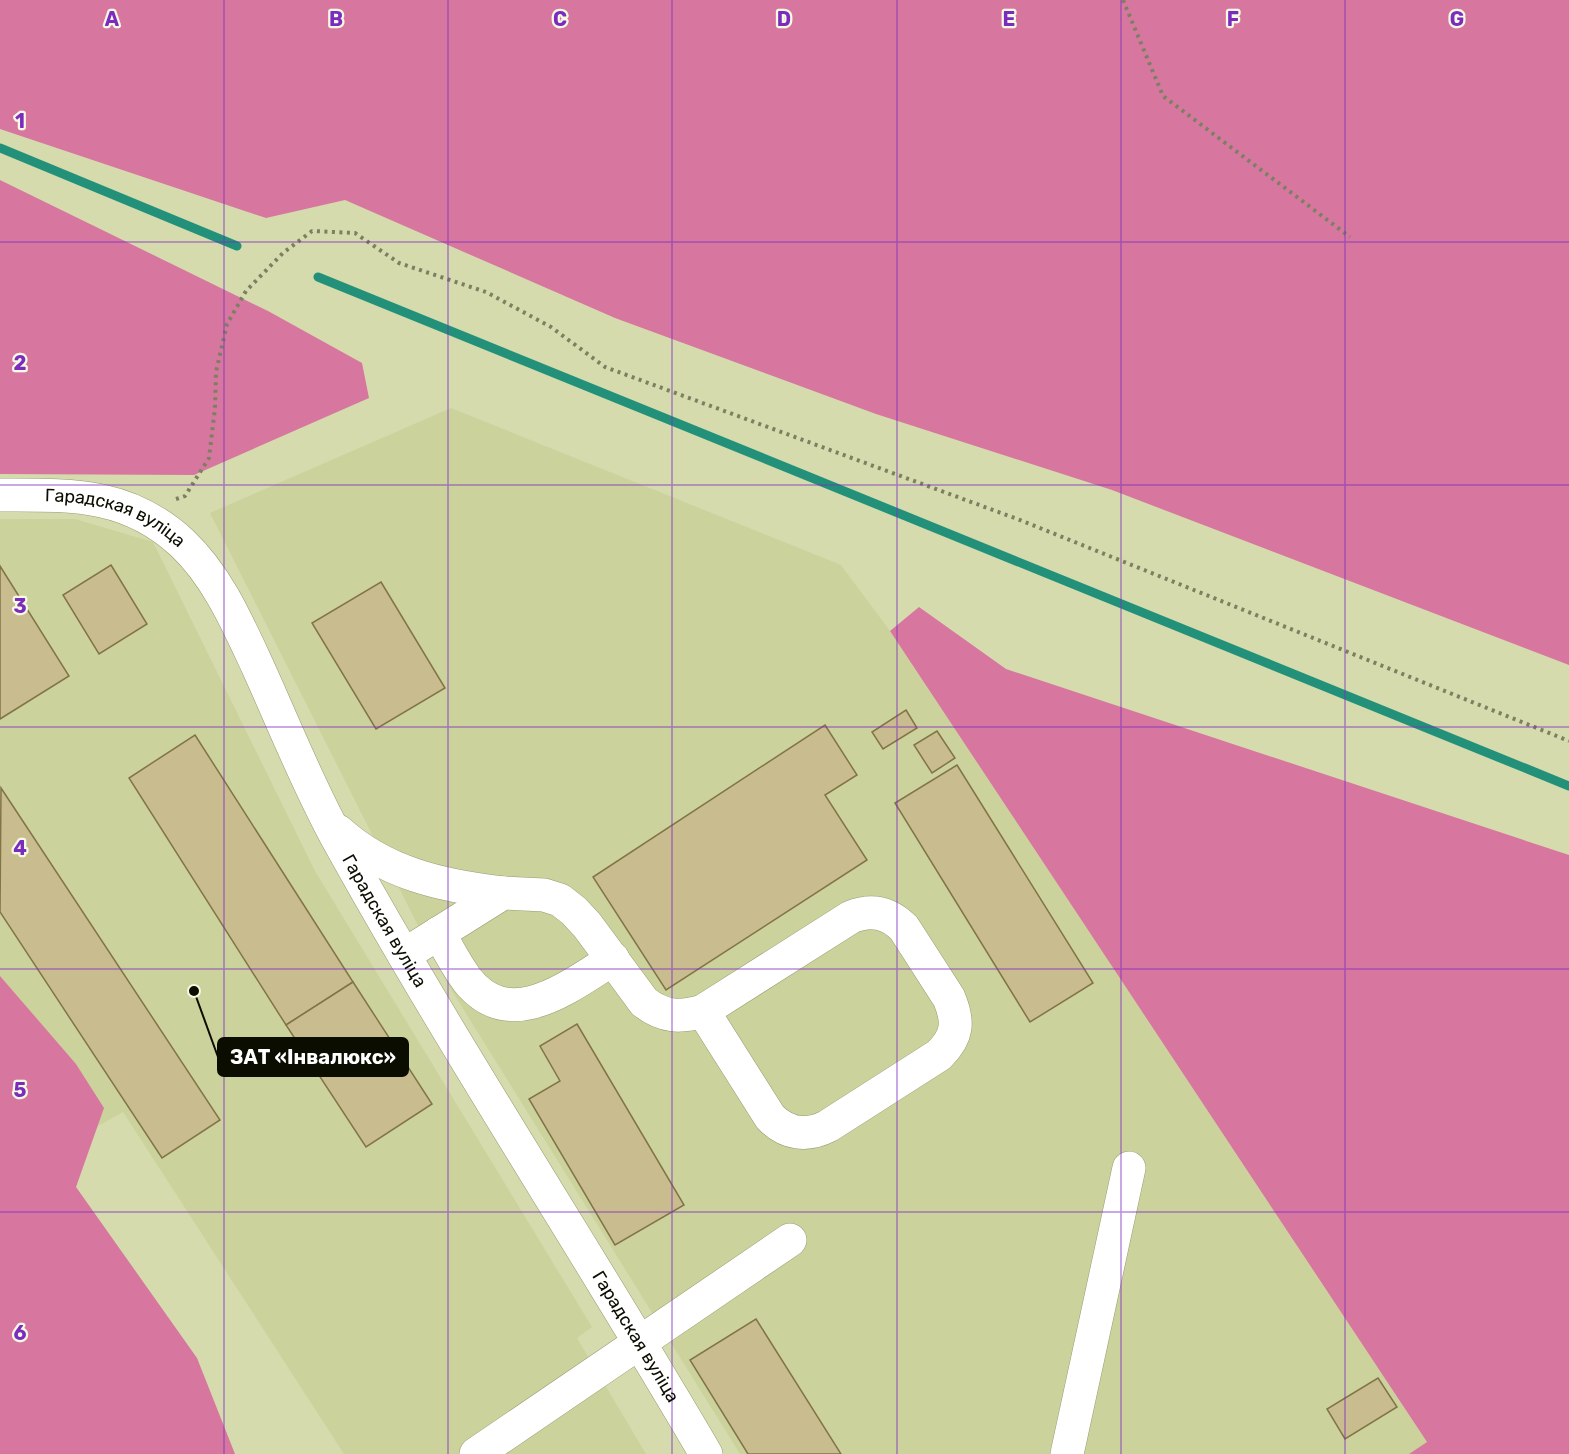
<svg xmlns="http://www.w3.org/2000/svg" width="1569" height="1454" viewBox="0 0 1569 1454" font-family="Rubik,sans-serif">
  <rect width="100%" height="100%" fill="#d5dbac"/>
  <g fill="#ccd29c">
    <path d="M 451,408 L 841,565 L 890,631 L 1427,1442 L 1410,1454 L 740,1454 L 447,983 L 210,513 Z"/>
    <path d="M 0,519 L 75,519 L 153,542 L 315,871 L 592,1327 L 577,1338 L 646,1454 L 344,1454 L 123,1112 L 0,1181 Z"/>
  </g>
  <g fill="#d777a0">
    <path d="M 0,0 L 1569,0 L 1569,665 L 1112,490 L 876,414 L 615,318 L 345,200 L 266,218 L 0,129 Z"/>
    <path d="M 0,180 L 268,311 L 362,363 L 369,398 L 194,475 L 0,474 Z"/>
    <path d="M 919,607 L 1006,669 L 1569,855 L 1569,1454 L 1409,1454 L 1427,1442 L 890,631 Z"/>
    <path d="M 0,976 L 76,1064 L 104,1108 L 76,1187 L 197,1358 L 235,1454 L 0,1454 Z"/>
  </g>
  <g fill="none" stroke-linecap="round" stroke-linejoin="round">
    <g stroke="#239179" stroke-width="9">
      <path d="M 0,148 L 237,246"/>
      <path d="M 318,277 L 1569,786"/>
    </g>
  </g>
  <g fill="#c9bc8e" stroke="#817449" stroke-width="1.5">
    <path d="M 111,565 L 147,624 L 99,654 L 63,595 Z"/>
    <path d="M 0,566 L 69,676 L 0,719 Z"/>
    <path d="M 381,582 L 445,688 L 376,729 L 312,623 Z"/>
    <path d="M 906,710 L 917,728 L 883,749 L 872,732 Z"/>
    <path d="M 825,725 L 857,775 L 825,795 L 867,860 L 666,990 L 593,877 Z"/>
    <path d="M 937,731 L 955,758 L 932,773 L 914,745 Z"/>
    <path d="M 195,735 L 353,982 L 286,1025 L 129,778 Z"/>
    <path d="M 957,765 L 1093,983 L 1030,1022 L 895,803 Z"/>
    <path d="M 1,788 L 220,1120 L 162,1158 L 0,912 Z"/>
    <path d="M 353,982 L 432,1104 L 366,1147 L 286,1025 Z"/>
    <path d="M 577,1024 L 684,1205 L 615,1245 L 529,1099 L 560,1081 L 540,1046 Z"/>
    <path d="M 756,1319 L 841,1454 L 748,1454 L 690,1360 Z"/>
    <path d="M 1378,1378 L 1397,1407 L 1345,1439 L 1327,1409 Z"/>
  </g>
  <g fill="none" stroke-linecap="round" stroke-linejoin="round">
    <g stroke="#979c6f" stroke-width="34">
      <g id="minor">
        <path id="s1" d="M 0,495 C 70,495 127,492 182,543 C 217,576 237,622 257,665 C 283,722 306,781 336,836 C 452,1046 585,1247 706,1454"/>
        <path d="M 338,831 C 384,873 442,886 503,893"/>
        <path d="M 439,933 C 448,949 457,967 468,981 C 511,1034 571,985 613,959"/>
        <path d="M 404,955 L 503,893 L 544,895 L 560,900 L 574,911 L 587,925 L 644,1002 C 663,1017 680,1018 703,1011 L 851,917 C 871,909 888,912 904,928 L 949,998 C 959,1022 958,1036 939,1055 L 828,1126 C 807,1137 786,1134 770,1117 L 703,1011"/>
        <path d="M 476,1454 L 790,1240"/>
        <path d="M 1067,1454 L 1129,1168"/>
      </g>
    </g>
    <g stroke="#7c8061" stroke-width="4" stroke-dasharray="3 4.5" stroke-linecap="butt">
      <path d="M 1123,0 L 1163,96 L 1350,237"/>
      <path d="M 176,499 L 185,496 L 209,458 L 215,408 L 216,372 L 227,324 L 246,291 L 283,253 L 312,231 L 355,233 L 399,263 L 486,292 L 551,327 L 605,367 L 1020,520 L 1569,741"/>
    </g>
    <use href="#minor" stroke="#fff" stroke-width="33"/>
  </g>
  <path fill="none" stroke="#7b2cbf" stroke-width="1.5" stroke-opacity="0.55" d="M 224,0 L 224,1454M 448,0 L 448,1454M 672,0 L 672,1454M 897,0 L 897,1454M 1121,0 L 1121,1454M 1345,0 L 1345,1454M 0,242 L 1569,242M 0,485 L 1569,485M 0,727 L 1569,727M 0,969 L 1569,969M 0,1212 L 1569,1212"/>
  <g text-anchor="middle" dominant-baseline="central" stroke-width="4.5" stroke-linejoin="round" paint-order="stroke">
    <g font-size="18" fill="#0c0d01" stroke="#f6fae2">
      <text stroke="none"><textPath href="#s1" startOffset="120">Гарадская вуліца</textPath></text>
      <text stroke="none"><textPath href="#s1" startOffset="624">Гарадская вуліца</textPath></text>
      <text stroke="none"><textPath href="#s1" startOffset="1110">Гарадская вуліца</textPath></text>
    </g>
  </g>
  <g font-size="20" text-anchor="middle" font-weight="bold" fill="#7b2cbf" stroke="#f6fae2" stroke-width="4.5" stroke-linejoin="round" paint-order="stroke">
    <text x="112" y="26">A</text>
    <text x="336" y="26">B</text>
    <text x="560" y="26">C</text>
    <text x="784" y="26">D</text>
    <text x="1009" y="26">E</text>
    <text x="1233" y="26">F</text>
    <text x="1457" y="26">G</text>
    <text x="20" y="128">1</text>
    <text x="20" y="370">2</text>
    <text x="20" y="613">3</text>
    <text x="20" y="855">4</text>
    <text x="20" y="1097">5</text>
    <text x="20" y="1340">6</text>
  </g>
  <path fill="none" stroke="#0c0d01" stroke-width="2" d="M194 991L218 1057"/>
  <circle fill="#0c0d01" stroke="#f6fae2" stroke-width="2" cx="194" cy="991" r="6"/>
  <rect fill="#0c0d01" stroke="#0c0d01" stroke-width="2" x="218" y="1038" width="190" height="38" rx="6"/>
  <g font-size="20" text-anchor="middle" font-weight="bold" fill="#fff">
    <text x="313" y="1064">ЗАТ «Інвалюкс»</text>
  </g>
</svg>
